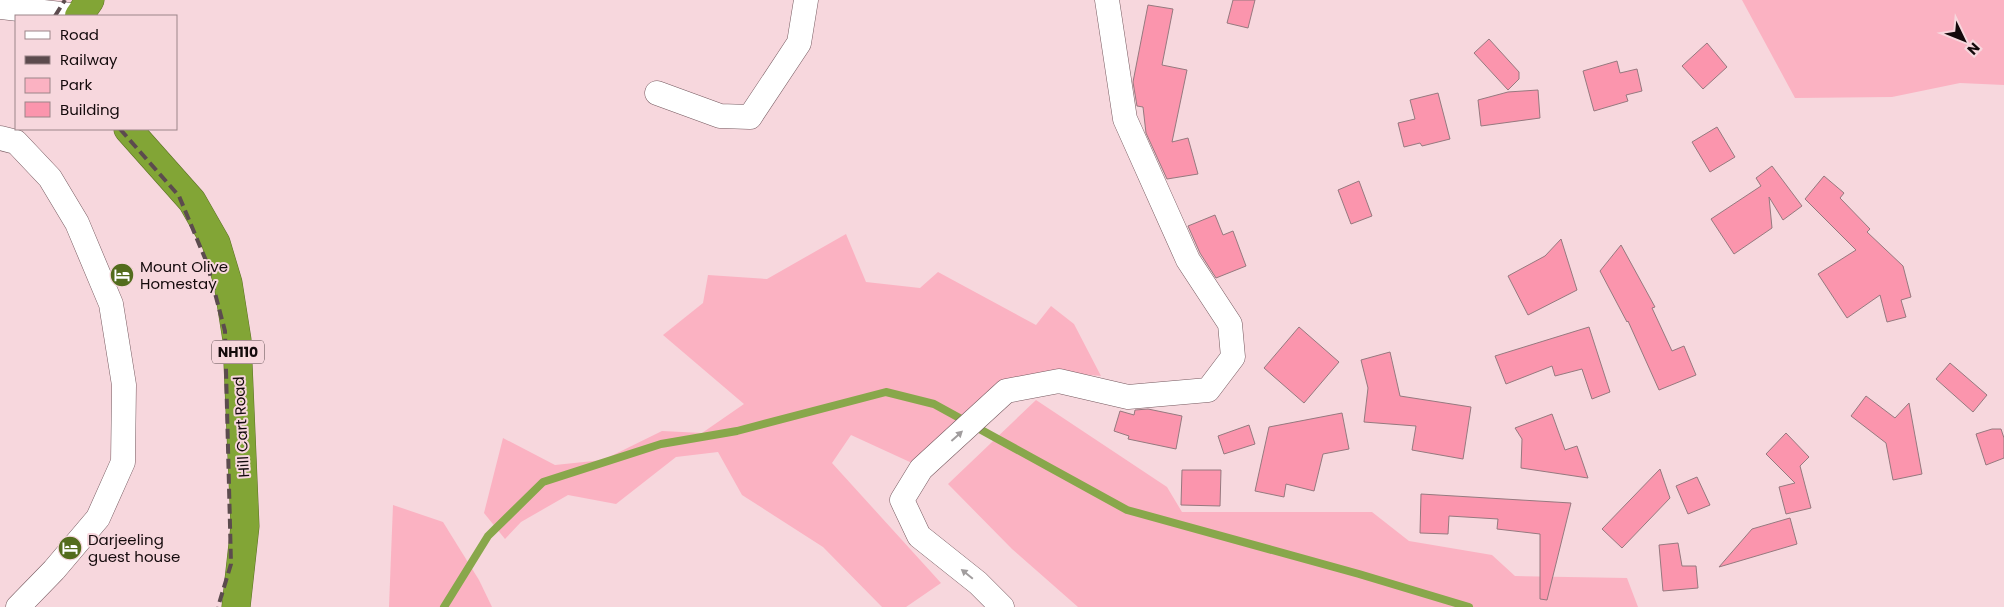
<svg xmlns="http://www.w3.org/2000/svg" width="2004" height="607" viewBox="0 0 2004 607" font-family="Poppins,sans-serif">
  <rect width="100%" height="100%" fill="#f7d7dd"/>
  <g fill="#fbb2c2">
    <path d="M 1742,0 L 2004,0 L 2004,85 L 1960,83 L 1892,97 L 1795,98 Z"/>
    <path d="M 846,234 L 866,282 L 920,288 L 938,272 L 1036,325 L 1051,306 L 1074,324 L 1101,376 L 1059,372 L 912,463 L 851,435 L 832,463 L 941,583 L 906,607 L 882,607 L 823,547 L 742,495 L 718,452 L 676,457 L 616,504 L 568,495 L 521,522 L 505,539 L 484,513 L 503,438 L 555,465 L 603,460 L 662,431 L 702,433 L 744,404 L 663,335 L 703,303 L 708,275 L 767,279 Z"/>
    <path d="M 1036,400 L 1167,487 L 1182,512 L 1372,512 L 1409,541 L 1492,555 L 1515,576 L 1627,578 L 1638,607 L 1078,607 L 1012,549 L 948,484 Z"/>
    <path d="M 393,505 L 443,522 L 479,580 L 492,607 L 389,607 Z"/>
  </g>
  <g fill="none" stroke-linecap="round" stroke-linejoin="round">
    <path stroke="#88a74b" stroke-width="8" d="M 444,607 L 488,536 L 543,482 L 661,444 L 737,431 L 886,392 L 934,404 L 1127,510 L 1359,574 L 1469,607"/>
  </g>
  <g fill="#fb95ad" stroke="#96797f">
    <path d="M 1233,0 L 1255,0 L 1248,28 L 1227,23 Z"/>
    <path d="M 1148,5 L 1173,9 L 1162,65 L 1187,70 L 1172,142 L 1188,138 L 1198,174 L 1167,179 L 1146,133 L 1143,107 L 1137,106 L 1133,82 Z"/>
    <path d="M 1489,39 L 1519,72 L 1519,79 L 1508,90 L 1474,53 Z"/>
    <path d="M 1707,43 L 1727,67 L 1703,89 L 1682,66 Z"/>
    <path d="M 1617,61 L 1620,73 L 1637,69 L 1642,91 L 1626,95 L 1628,101 L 1594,111 L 1583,71 Z"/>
    <path d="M 1538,90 L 1540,118 L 1481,126 L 1478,100 L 1508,92 Z"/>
    <path d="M 1438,93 L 1450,139 L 1422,146 L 1420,143 L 1404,147 L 1398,123 L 1415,119 L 1410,100 Z"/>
    <path d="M 1717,127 L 1735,157 L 1710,172 L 1692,142 Z"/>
    <path d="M 1772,166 L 1802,206 L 1783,220 L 1769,197 L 1772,228 L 1734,254 L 1711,219 L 1761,186 L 1756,178 Z"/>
    <path d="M 1824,176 L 1844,193 L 1840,198 L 1870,229 L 1867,232 L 1903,266 L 1911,297 L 1901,300 L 1906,317 L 1887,322 L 1880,295 L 1847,318 L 1818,274 L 1856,250 L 1805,199 Z"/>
    <path d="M 1359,181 L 1372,216 L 1351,224 L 1338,190 Z"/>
    <path d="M 1215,215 L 1223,235 L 1233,231 L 1246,266 L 1216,278 L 1200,253 L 1188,226 Z"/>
    <path d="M 1561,239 L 1577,290 L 1528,315 L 1508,276 L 1545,256 Z"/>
    <path d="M 1621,245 L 1655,307 L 1652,308 L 1672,351 L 1684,346 L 1696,375 L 1659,390 L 1628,321 L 1627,322 L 1600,271 Z"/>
    <path d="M 1299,327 L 1339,362 L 1304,403 L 1264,368 Z"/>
    <path d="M 1589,327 L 1610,392 L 1592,399 L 1582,369 L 1555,376 L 1552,366 L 1506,384 L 1495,356 Z"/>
    <path d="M 1390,352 L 1400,396 L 1471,407 L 1463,459 L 1412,450 L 1416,426 L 1364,422 L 1368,388 L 1361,360 Z"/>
    <path d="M 1950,363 L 1987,395 L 1973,412 L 1936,379 Z"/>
    <path d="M 1866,396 L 1895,418 L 1909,403 L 1922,474 L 1893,480 L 1886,443 L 1851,416 Z"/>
    <path d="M 1148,409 L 1182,416 L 1176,449 L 1128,439 L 1129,436 L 1114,431 L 1120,411 L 1134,415 L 1135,410 Z"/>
    <path d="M 1342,413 L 1349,449 L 1323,454 L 1314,491 L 1286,484 L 1284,497 L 1255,491 L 1269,427 Z"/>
    <path d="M 1552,414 L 1565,450 L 1577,446 L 1588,478 L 1521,468 L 1522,439 L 1515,428 Z"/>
    <path d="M 1249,425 L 1255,444 L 1224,454 L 1218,436 Z"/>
    <path d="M 1992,429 L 2001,429 L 2004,438 L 2004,458 L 1986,465 L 1976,434 Z"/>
    <path d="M 1786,433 L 1809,457 L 1800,466 L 1811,508 L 1786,514 L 1779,487 L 1795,483 L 1766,454 Z"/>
    <path d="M 1660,469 L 1670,498 L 1622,548 L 1602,529 Z"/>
    <path d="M 1182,470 L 1221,470 L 1220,506 L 1181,505 Z"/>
    <path d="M 1697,477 L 1710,505 L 1688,514 L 1676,486 Z"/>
    <path d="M 1421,494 L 1571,503 L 1547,600 L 1540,599 L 1540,534 L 1497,529 L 1498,519 L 1449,516 L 1448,534 L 1420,533 Z"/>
    <path d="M 1790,518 L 1797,544 L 1719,567 L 1752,529 Z"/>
    <path d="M 1678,543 L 1682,566 L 1696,566 L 1698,588 L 1663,591 L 1659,545 Z"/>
  </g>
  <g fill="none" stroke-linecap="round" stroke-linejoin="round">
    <g stroke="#75595f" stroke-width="25">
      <g id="street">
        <path d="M 0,7 L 79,16"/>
        <path d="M 657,93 L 720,116 L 750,117 L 799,43 L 806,0"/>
        <path d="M 0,138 L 16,142 L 50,178 L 77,223 L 111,304 L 124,385 L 123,462 L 98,518 L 54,570 L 18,607"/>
        <path d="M 1002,607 L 978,583 L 919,536 L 902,500 L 921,469 L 1006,391 L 1059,381 L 1128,397 L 1208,390 L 1233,357 L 1230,324 L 1188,260 L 1125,119 L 1107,0"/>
      </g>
    </g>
    <g stroke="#5c6f27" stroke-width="29">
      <g id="highway">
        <path d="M 79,16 L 90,0"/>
        <path d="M 128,129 L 192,201 L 216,243 L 228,283 L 237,340 L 245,526 L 236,607"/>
      </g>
    </g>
    <use href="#street" stroke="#fff" stroke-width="24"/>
    <use href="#highway" stroke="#82a536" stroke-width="28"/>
    <g stroke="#5c4b4e" stroke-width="4" stroke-dasharray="10 5" stroke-linecap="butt">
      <path d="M 55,16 L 65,0"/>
      <path d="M 120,129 L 179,196 L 207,263 L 225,331 L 231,564 L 218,607"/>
    </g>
  </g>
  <defs><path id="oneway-solid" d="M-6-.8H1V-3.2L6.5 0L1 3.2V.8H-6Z" transform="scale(1.25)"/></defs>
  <g fill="#a19d9e">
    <use href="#oneway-solid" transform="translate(957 436) rotate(-42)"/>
    <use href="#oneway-solid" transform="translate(967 574) rotate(-141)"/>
  </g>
  <defs>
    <g id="hotel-disc" transform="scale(1.25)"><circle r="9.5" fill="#536c1d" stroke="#f7d7dd"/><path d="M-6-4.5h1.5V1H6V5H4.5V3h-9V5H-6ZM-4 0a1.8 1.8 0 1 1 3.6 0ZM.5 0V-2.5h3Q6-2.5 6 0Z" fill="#fff"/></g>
  </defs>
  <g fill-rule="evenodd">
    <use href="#hotel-disc" x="122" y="275"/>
    <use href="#hotel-disc" x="70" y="548"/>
  </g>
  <g text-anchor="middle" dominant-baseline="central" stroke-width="4" stroke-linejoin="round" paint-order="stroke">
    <rect fill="#f7d7dd" stroke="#58484b" stroke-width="1" x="212" y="340.5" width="52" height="23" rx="4"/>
    <g font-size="14" font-weight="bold" fill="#140a0c">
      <text x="238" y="352">NH110</text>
    </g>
    <g font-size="15" fill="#140a0c" stroke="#f7d7dd" text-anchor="start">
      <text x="140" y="266">Mount Olive<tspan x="140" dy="17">Homestay</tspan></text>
      <text x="88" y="539">Darjeeling<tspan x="88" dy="17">guest house</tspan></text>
    </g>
    <g font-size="15" fill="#140a0c" stroke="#f7d7dd">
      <text transform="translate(241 427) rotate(-93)">Hill Cart Road</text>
    </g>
  </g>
  <rect x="15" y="15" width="162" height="115" fill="#f7d7dd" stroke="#9c8589"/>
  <rect x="25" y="31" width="25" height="8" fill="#ffffff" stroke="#9c8589"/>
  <text x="60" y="40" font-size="15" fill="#140a0c">Road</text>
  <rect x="25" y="56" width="25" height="8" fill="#5c4b4e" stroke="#9c8589"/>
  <text x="60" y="65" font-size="15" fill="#140a0c">Railway</text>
  <rect x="25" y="78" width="25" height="15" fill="#fbb2c2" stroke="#9c8589"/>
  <text x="60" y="90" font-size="15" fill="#140a0c">Park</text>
  <rect x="25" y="102" width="25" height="15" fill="#fb95ad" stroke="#9c8589"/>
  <text x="60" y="115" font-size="15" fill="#140a0c">Building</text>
  <g transform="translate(1964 40) rotate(133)" stroke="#f7d7dd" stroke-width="4" paint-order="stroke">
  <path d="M0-4L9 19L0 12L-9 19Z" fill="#140a0c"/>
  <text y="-8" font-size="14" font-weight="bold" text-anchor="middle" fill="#140a0c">N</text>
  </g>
</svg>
